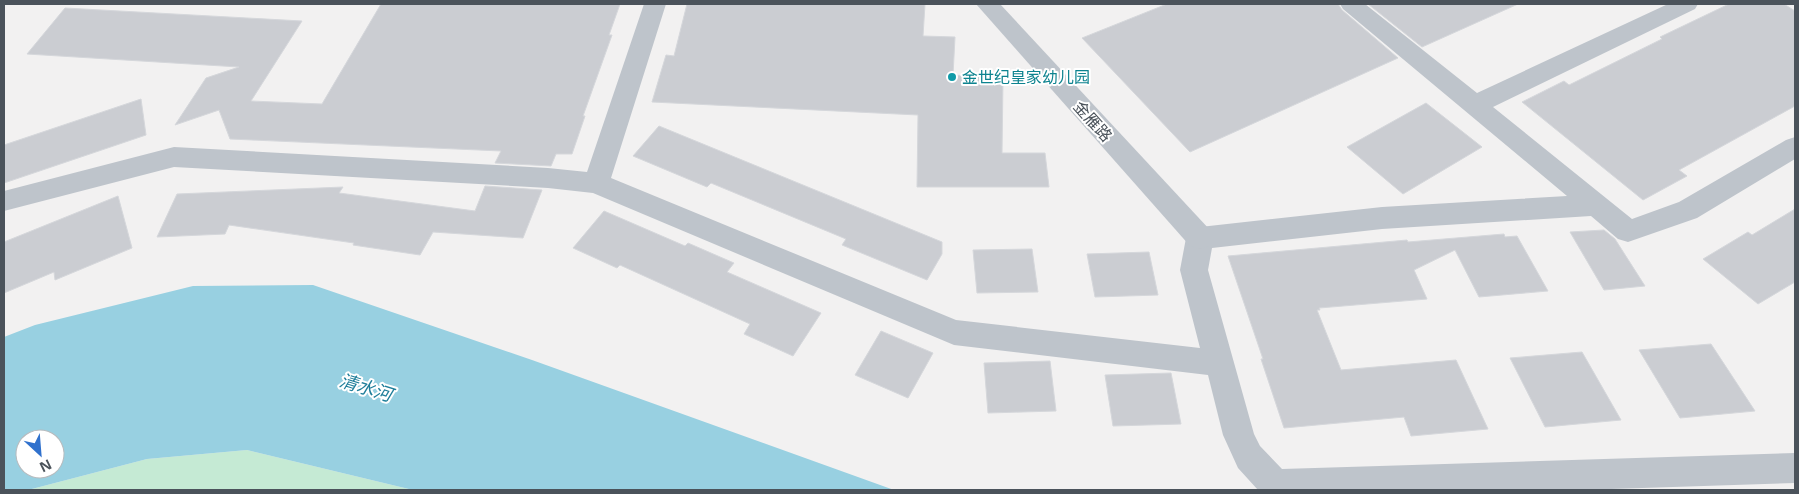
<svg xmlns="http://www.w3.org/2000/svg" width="1799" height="494" viewBox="0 0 1799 494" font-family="'Noto Sans','Noto Sans SC',sans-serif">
  <rect width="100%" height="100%" fill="#f2f1f1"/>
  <path fill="#c5ead4" d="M 247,450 L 413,490 L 28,490 L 147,459 Z"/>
  <path fill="#98d0e1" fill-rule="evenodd" d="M 313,285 L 532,360 L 894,490 L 413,490 L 247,450 L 147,459 L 28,490 L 4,490 L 4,337 L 35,325 L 193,286 ZM 25,439 L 55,439 L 55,469 L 25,469 Z"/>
  <g fill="#cbcdd2" stroke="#d5d7db">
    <path d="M 381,4 L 620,4 L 609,35 L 612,35 L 583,116 L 585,116 L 572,154 L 556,154 L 551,166 L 495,163 L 501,151 L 230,139 L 219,110 L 175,125 L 206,78 L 239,67 L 27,54 L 65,8 L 302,21 L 251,101 L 322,104 Z"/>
    <path d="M 687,4 L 925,4 L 923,36 L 955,37 L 953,75 L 1003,78 L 1002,153 L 1045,153 L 1049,187 L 917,187 L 918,115 L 652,102 L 666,55 L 674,56 Z"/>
    <path d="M 1167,4 L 1338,4 L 1342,10 L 1398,58 L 1190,152 L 1082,38 Z"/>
    <path d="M 1368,4 L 1518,4 L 1422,47 Z"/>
    <path d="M 1729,4 L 1784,4 L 1795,11 L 1795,106 L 1679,170 L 1687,176 L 1643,200 L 1522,102 L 1564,81 L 1569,85 L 1662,39 L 1660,37 Z"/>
    <path d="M 141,99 L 146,135 L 4,183 L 4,145 Z"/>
    <path d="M 1426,103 L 1482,147 L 1403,194 L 1347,147 Z"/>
    <path d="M 659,126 L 942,242 L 942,254 L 927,280 L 842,245 L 846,239 L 711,183 L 707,187 L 633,156 Z"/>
    <path d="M 485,186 L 542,190 L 523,238 L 433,232 L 420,255 L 353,245 L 354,243 L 229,225 L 225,234 L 157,237 L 177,194 L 343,187 L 339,193 L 475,211 Z"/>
    <path d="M 118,196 L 132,248 L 55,280 L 54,272 L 4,293 L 4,242 Z"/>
    <path d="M 1795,209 L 1795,282 L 1758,304 L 1703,259 L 1748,232 L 1752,235 Z"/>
    <path d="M 604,211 L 685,246 L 688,243 L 734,263 L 727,272 L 821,313 L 793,356 L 744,334 L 750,324 L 620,265 L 617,268 L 573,248 Z"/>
    <path d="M 1604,230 L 1615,239 L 1645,286 L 1604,290 L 1570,232 Z"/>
    <path d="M 1504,234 L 1505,237 L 1517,236 L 1548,291 L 1479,297 L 1455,250 L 1414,270 L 1427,299 L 1319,308 L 1320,310 L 1317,310 L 1341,370 L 1456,360 L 1488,429 L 1411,436 L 1404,417 L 1284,428 L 1261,359 L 1263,359 L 1228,256 L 1407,240 L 1408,242 Z"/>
    <path d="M 1032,249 L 1038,292 L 977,293 L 973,250 Z"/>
    <path d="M 1149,252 L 1158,295 L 1095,297 L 1087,254 Z"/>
    <path d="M 881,331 L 933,353 L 908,398 L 855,375 Z"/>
    <path d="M 1711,344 L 1755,411 L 1680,418 L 1639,350 Z"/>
    <path d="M 1582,352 L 1621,420 L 1545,427 L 1510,358 Z"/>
    <path d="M 1050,361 L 1056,411 L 988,413 L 984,363 Z"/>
    <path d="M 1171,373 L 1181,424 L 1113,426 L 1105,375 Z"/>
  </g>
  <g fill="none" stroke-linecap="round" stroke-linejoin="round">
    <path fill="#bec4cb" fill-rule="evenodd" d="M 644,4 L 666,4 L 611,178 L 956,320 L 1200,348 L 1180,270 L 1186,238 L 1190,230 L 1200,227 L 1382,207 L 1567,196 L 1343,9 L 1340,4 L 1365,4 L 1477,93 L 1668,4 L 1698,4 L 1695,9 L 1493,107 L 1632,219 L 1679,202 L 1786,140 L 1795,137 L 1795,159 L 1697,218 L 1628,242 L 1618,239 L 1591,216 L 1382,229 L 1212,248 L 1208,270 L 1254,434 L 1260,446 L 1282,469 L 1795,453 L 1795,483 L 1581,490 L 1258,490 L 1238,468 L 1223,435 L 1208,375 L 954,345 L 593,193 L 548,188 L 174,167 L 4,211 L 4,191 L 174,147 L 548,168 L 587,172 Z"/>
    <path fill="#bec4cb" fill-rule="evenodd" d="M 976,4 L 1000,4 L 1210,230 L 1214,238 L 1210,246 L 1200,249 L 1190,246 Z"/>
  </g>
  <circle fill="#0f9aa8" stroke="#fff" stroke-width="2" cx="952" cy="77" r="5"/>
  <g text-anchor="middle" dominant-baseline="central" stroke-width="4" stroke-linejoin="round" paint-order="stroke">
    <g font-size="16" fill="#0d838f" stroke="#fff" text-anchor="start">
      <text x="962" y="77">金世纪皇家幼儿园</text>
    </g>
    <g font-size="16" fill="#4b535b" stroke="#fff">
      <text transform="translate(1093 121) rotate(48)">金雁路</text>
    </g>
    <g font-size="18" font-style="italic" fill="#1f7e9a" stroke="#fff">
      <text transform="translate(366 387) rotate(17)">清水河</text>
    </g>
  </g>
  <rect width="1799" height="494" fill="none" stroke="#4b535b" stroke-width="10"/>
  <g transform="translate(40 454) rotate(154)"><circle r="24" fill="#ffffff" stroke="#b7babd"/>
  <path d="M0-4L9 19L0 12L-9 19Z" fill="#3071cd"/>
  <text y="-8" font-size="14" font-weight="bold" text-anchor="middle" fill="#4b535b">N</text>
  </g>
</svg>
